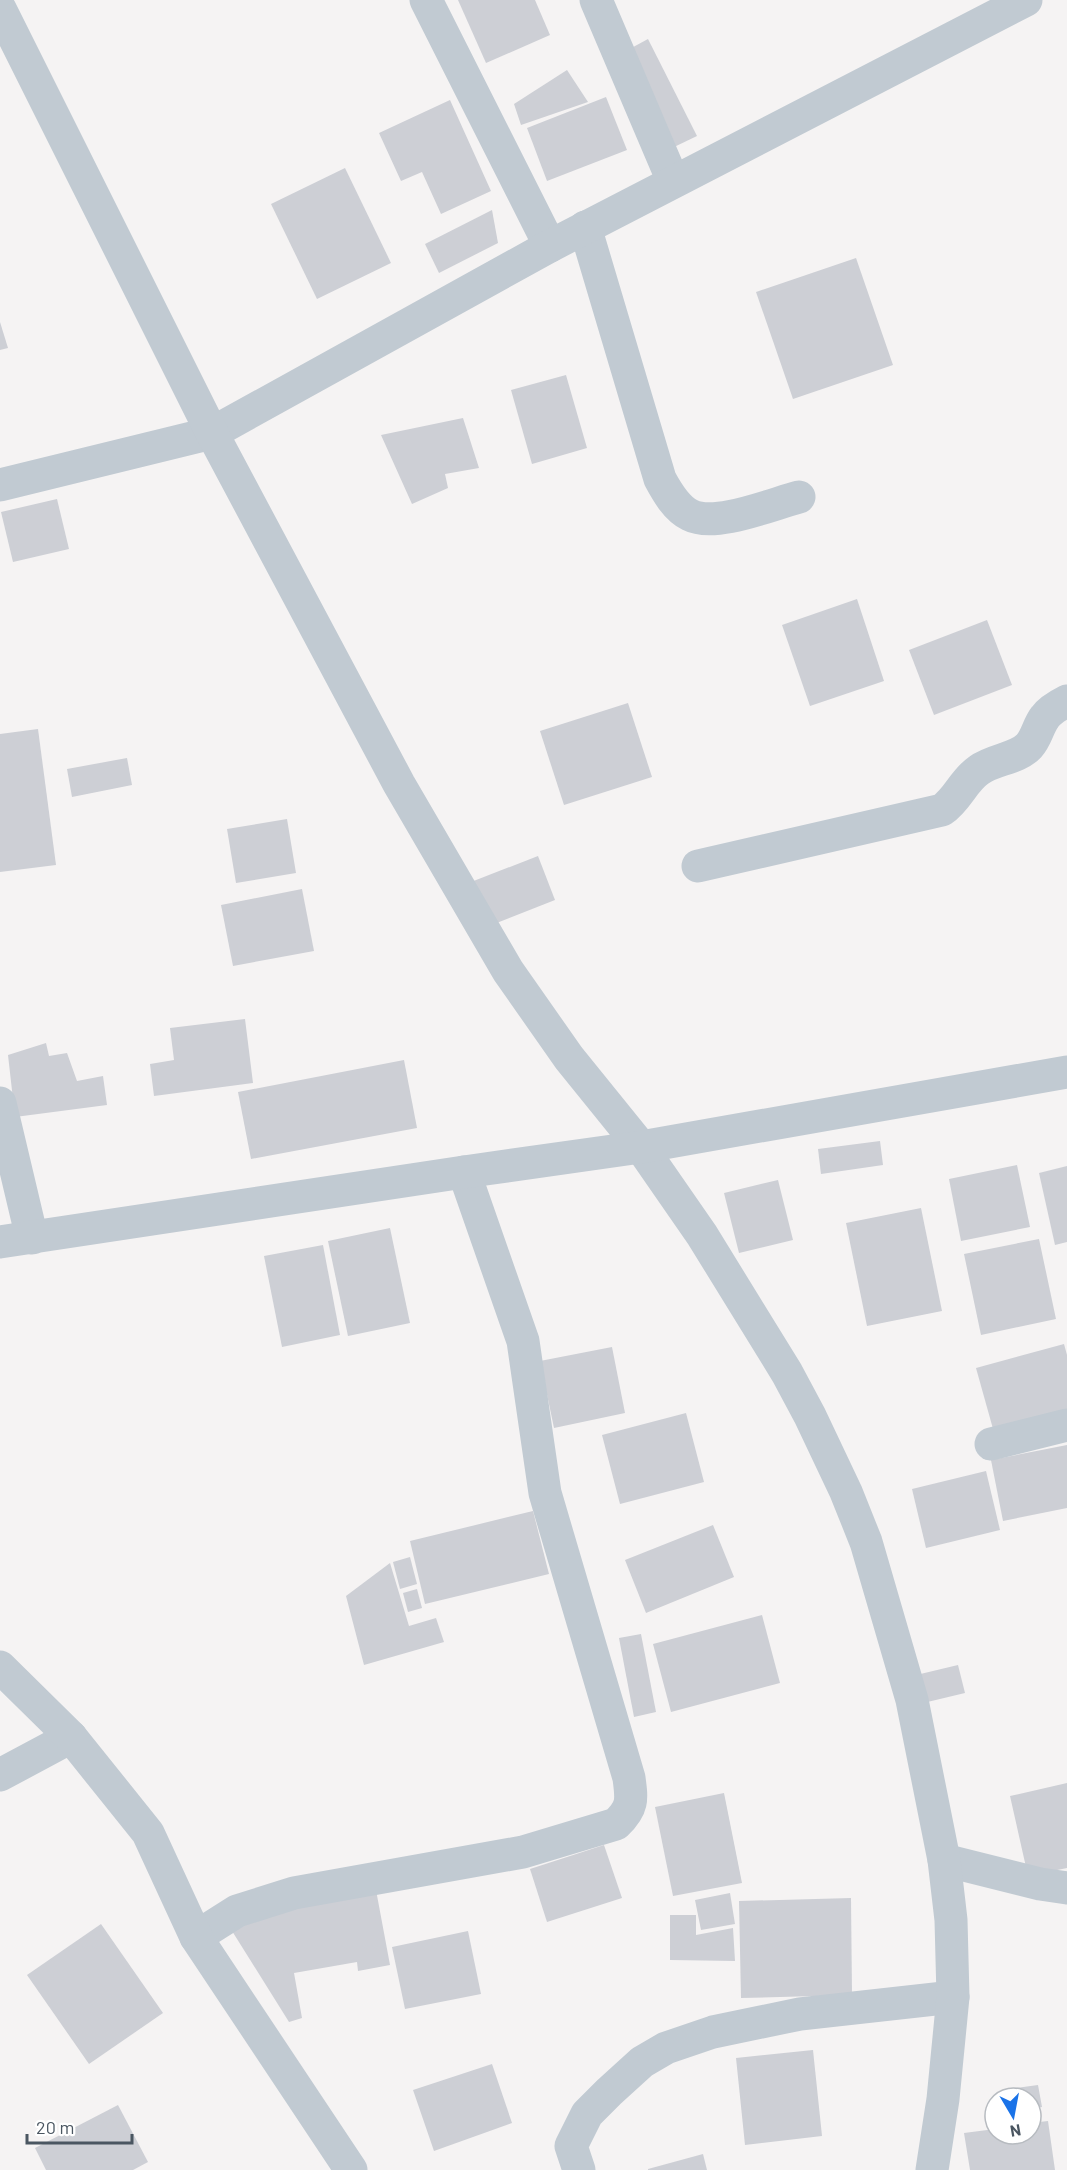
<svg xmlns="http://www.w3.org/2000/svg" width="1067" height="2170" viewBox="0 0 1067 2170" font-family="Barlow,sans-serif">
  <rect width="100%" height="100%" fill="#f5f3f3"/>
  <g fill="#cdcfd5">
    <path d="M 458,0 L 535,0 L 550,35 L 486,63 Z"/>
    <path d="M 648,39 L 697,136 L 672,148 L 624,52 Z"/>
    <path d="M 567,70 L 588,102 L 521,125 L 514,104 Z"/>
    <path d="M 606,97 L 627,150 L 547,181 L 527,128 Z"/>
    <path d="M 450,100 L 491,191 L 441,214 L 422,172 L 401,181 L 379,133 Z"/>
    <path d="M 345,168 L 391,263 L 317,299 L 271,204 Z"/>
    <path d="M 492,210 L 498,243 L 439,273 L 425,244 Z"/>
    <path d="M 856,258 L 893,365 L 793,399 L 756,292 Z"/>
    <path d="M 0,322 L 8,348 L 0,350 Z"/>
    <path d="M 566,375 L 587,448 L 532,464 L 511,390 Z"/>
    <path d="M 463,418 L 479,468 L 445,474 L 448,488 L 412,504 L 381,435 Z"/>
    <path d="M 57,499 L 69,549 L 13,562 L 1,512 Z"/>
    <path d="M 857,599 L 884,681 L 810,706 L 782,625 Z"/>
    <path d="M 987,620 L 1012,685 L 934,715 L 909,650 Z"/>
    <path d="M 628,703 L 652,777 L 564,805 L 540,731 Z"/>
    <path d="M 38,729 L 56,865 L 0,872 L 0,734 Z"/>
    <path d="M 127,758 L 132,785 L 72,797 L 67,769 Z"/>
    <path d="M 287,819 L 296,873 L 236,883 L 227,829 Z"/>
    <path d="M 538,856 L 555,900 L 489,926 L 471,882 Z"/>
    <path d="M 302,889 L 314,951 L 233,966 L 221,905 Z"/>
    <path d="M 245,1019 L 253,1083 L 154,1096 L 150,1064 L 174,1060 L 170,1028 Z"/>
    <path d="M 46,1043 L 49,1056 L 67,1053 L 77,1081 L 103,1076 L 107,1105 L 15,1117 L 8,1055 Z"/>
    <path d="M 404,1060 L 417,1128 L 251,1159 L 238,1092 Z"/>
    <path d="M 880,1141 L 883,1165 L 821,1174 L 818,1149 Z"/>
    <path d="M 1017,1165 L 1030,1227 L 961,1241 L 949,1179 Z"/>
    <path d="M 1067,1166 L 1067,1242 L 1055,1245 L 1039,1173 Z"/>
    <path d="M 778,1180 L 793,1240 L 739,1253 L 724,1193 Z"/>
    <path d="M 921,1208 L 942,1311 L 867,1326 L 846,1223 Z"/>
    <path d="M 390,1228 L 410,1323 L 348,1336 L 328,1241 Z"/>
    <path d="M 1039,1239 L 1056,1319 L 981,1335 L 964,1254 Z"/>
    <path d="M 323,1245 L 340,1335 L 282,1347 L 264,1256 Z"/>
    <path d="M 1064,1344 L 1067,1355 L 1067,1416 L 995,1436 L 976,1368 Z"/>
    <path d="M 612,1347 L 625,1413 L 554,1428 L 540,1361 Z"/>
    <path d="M 686,1413 L 704,1482 L 620,1504 L 602,1435 Z"/>
    <path d="M 1067,1445 L 1067,1508 L 1003,1521 L 991,1460 Z"/>
    <path d="M 986,1471 L 1000,1530 L 926,1548 L 912,1489 Z"/>
    <path d="M 533,1511 L 549,1574 L 425,1604 L 410,1541 Z"/>
    <path d="M 713,1525 L 734,1577 L 646,1613 L 625,1560 Z"/>
    <path d="M 410,1557 L 417,1584 L 400,1589 L 393,1562 Z"/>
    <path d="M 390,1563 L 409,1626 L 436,1618 L 444,1642 L 364,1665 L 346,1596 Z"/>
    <path d="M 417,1589 L 422,1608 L 408,1612 L 403,1593 Z"/>
    <path d="M 762,1615 L 780,1683 L 671,1712 L 653,1644 Z"/>
    <path d="M 641,1634 L 656,1712 L 634,1717 L 619,1638 Z"/>
    <path d="M 958,1665 L 965,1693 L 919,1704 L 912,1676 Z"/>
    <path d="M 1067,1783 L 1067,1868 L 1028,1876 L 1010,1796 Z"/>
    <path d="M 724,1793 L 742,1883 L 673,1896 L 655,1807 Z"/>
    <path d="M 604,1845 L 622,1898 L 547,1922 L 530,1869 Z"/>
    <path d="M 376,1890 L 390,1965 L 358,1971 L 357,1962 L 294,1973 L 302,2018 L 289,2022 L 227,1923 Z"/>
    <path d="M 730,1893 L 735,1924 L 701,1930 L 695,1900 Z"/>
    <path d="M 851,1898 L 852,1995 L 741,1998 L 739,1901 Z"/>
    <path d="M 670,1915 L 696,1915 L 696,1935 L 733,1928 L 735,1961 L 670,1960 Z"/>
    <path d="M 101,1924 L 163,2013 L 89,2064 L 27,1975 Z"/>
    <path d="M 468,1931 L 481,1994 L 405,2009 L 392,1947 Z"/>
    <path d="M 813,2050 L 822,2136 L 745,2145 L 736,2058 Z"/>
    <path d="M 492,2064 L 512,2123 L 434,2151 L 413,2090 Z"/>
    <path d="M 1038,2085 L 1042,2107 L 1031,2109 L 1031,2098 L 1010,2098 L 1009,2089 Z"/>
    <path d="M 118,2105 L 148,2162 L 133,2170 L 46,2170 L 35,2148 Z"/>
    <path d="M 1048,2121 L 1055,2170 L 970,2170 L 964,2133 L 995,2129 L 995,2134 L 1031,2134 L 1031,2123 Z"/>
    <path d="M 703,2154 L 707,2170 L 648,2170 L 648,2169 Z"/>
  </g>
  <g fill="none" stroke-linecap="round" stroke-linejoin="round">
    <g stroke="#c1cad2" stroke-width="33">
      <path d="M 426,0 L 550,246"/>
      <path d="M 596,0 L 673,181"/>
      <path d="M 585,227 L 660,479 C 667,492 676,508 690,515 C 715,528 772,504 799,497"/>
      <path d="M 0,485 L 212,433 L 550,246 L 1026,0"/>
      <path d="M 698,866 L 942,810 C 958,799 963,781 979,770 C 994,759 1017,759 1029,746 C 1037,737 1038,726 1045,717 C 1050,710 1059,705 1067,701"/>
      <path d="M 0,1103 L 32,1238"/>
      <path d="M 991,1444 L 1067,1425"/>
      <path d="M 0,1775 L 71,1737"/>
      <path d="M 944,1860 L 1040,1884 L 1067,1888"/>
      <path d="M 196,1937 L 237,1911 L 294,1893 L 523,1852 L 616,1824 C 633,1808 632,1800 629,1778 L 545,1493 L 523,1341 L 464,1172"/>
      <path d="M 579,2170 L 571,2146 L 587,2114 L 609,2092 L 642,2062 L 666,2048 L 713,2032 L 800,2014 L 953,1997"/>
    </g>
    <g stroke="#c1cad2" stroke-width="33">
      <path d="M 0,9 L 212,433 L 399,784 L 508,971 L 569,1058 L 641,1147 L 702,1235 L 787,1373 L 810,1416 L 846,1492 L 866,1542 L 912,1700 L 944,1860 L 951,1920 L 953,1997 L 943,2099 L 932,2170"/>
      <path d="M 0,1242 L 464,1172 L 641,1147 L 1067,1072"/>
      <path d="M 0,1667 L 71,1737 L 148,1833 L 196,1937 L 351,2170"/>
    </g>
  </g>
  <g transform="translate(1013 2116) rotate(170)"><circle r="28" fill="#ffffff" stroke="#b7bbc0" stroke-width="1.5"/>
  <path d="M0-4.5L10 22L0 15L-10 22Z" fill="#1a73e8"/>
  <text y="-9" font-size="16" font-weight="bold" text-anchor="middle" fill="#4a5661">N</text>
  </g>
  <path d="M27 2134v9h105v-9" fill="none" stroke="#4a5661" stroke-width="3"/>
  <text x="36" y="2134" font-size="18" fill="#4a5661" stroke="#ffffff" stroke-width="4.5" paint-order="stroke">20 m</text>
</svg>
